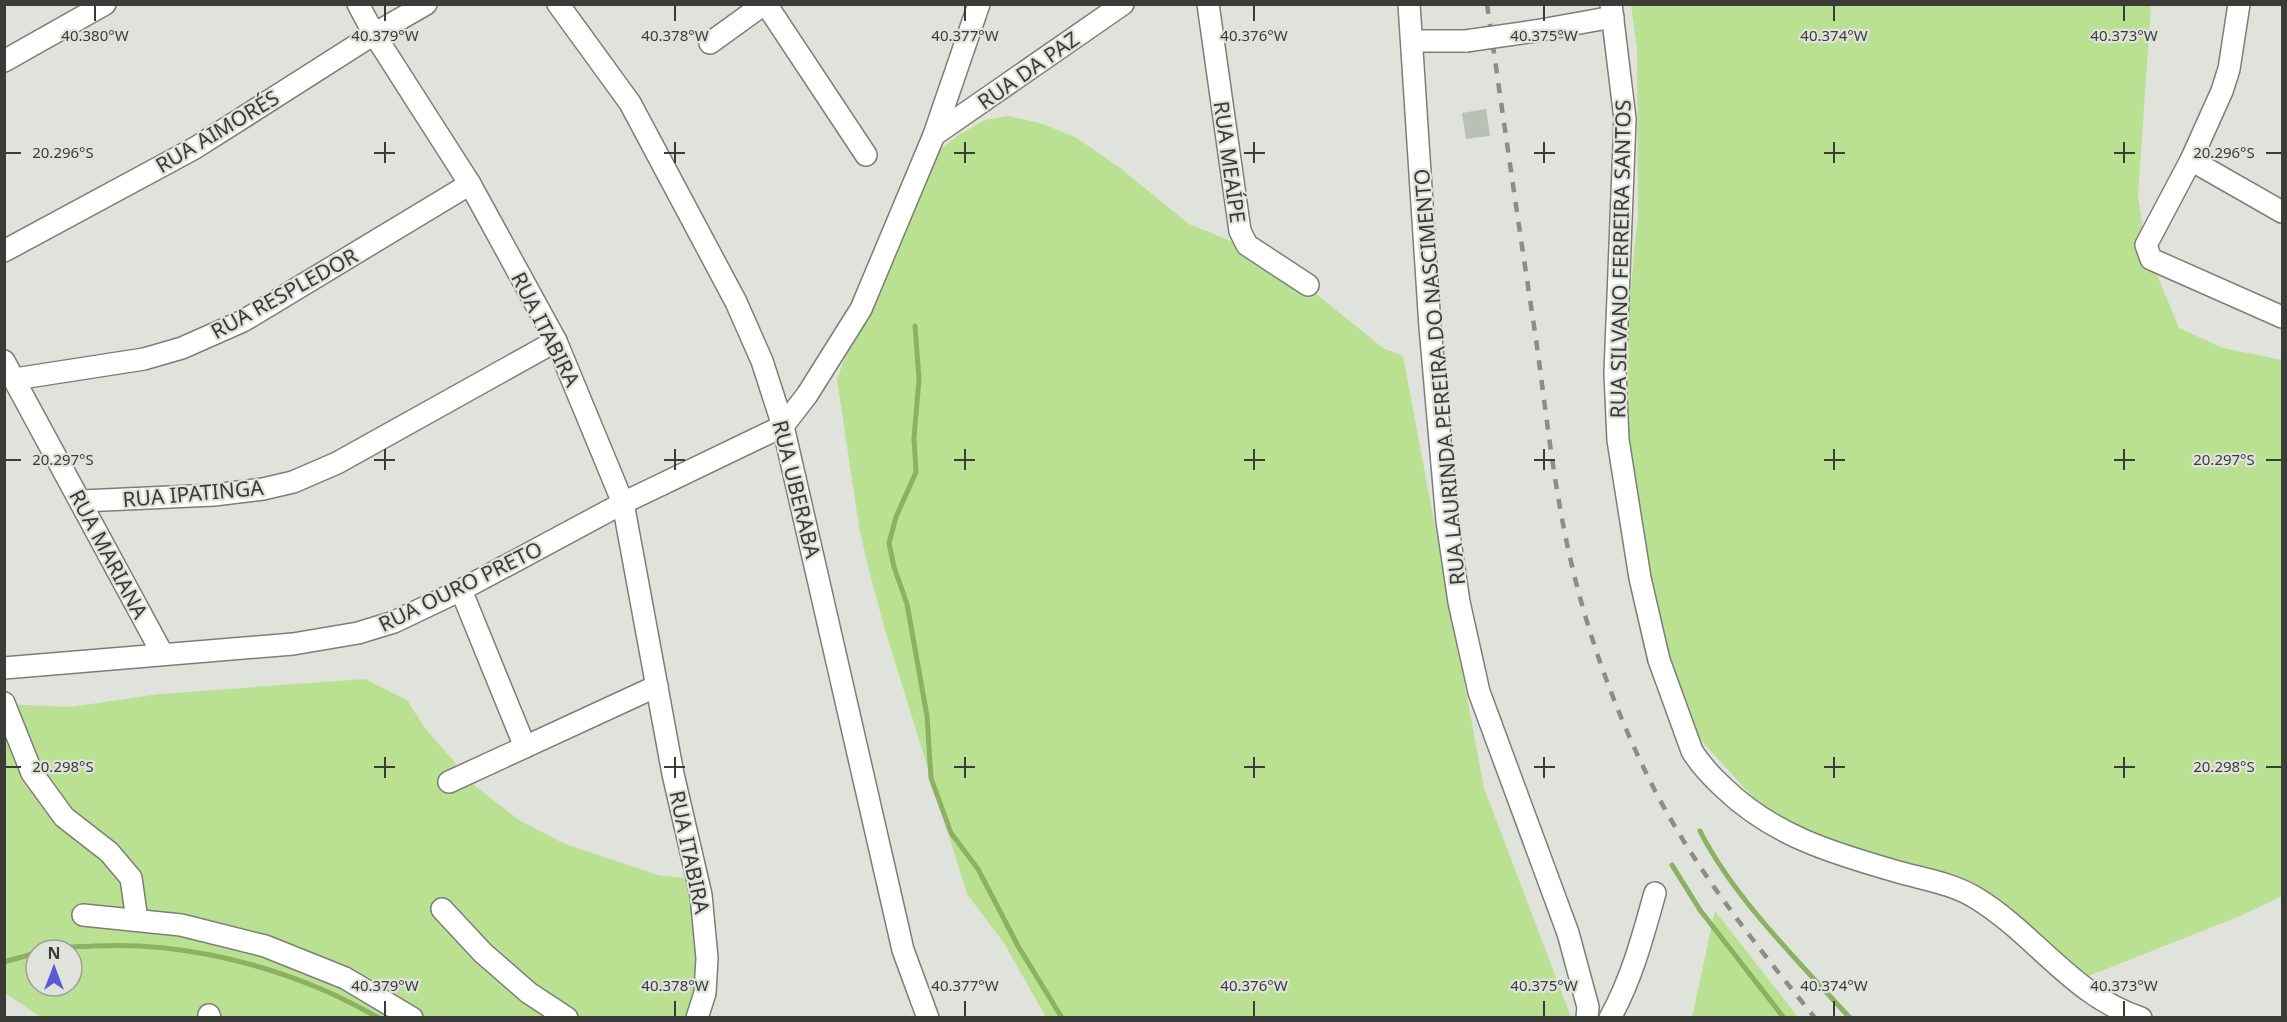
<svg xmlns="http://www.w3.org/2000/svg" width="2287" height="1022" viewBox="0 0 2287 1022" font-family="'Noto Sans',sans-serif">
  <rect width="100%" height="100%" fill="#dfe3db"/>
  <g fill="#bae191" fill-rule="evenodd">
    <path d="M 1631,5 L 2151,5 L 2138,195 L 2145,245 L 2179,328 L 2223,348 L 2282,360 L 2282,896 L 2240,916 L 2086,977 L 2039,938 L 1873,858 L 1771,817 L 1666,702 L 1647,663 L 1634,606 L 1628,549 L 1620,397 L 1638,215 L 1637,48 Z"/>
    <path d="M 1008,116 L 1040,123 L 1077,138 L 1120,168 L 1189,224 L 1238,244 L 1300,281 L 1383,348 L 1403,356 L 1484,788 L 1571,1017 L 1046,1017 L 1004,943 L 967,894 L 885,630 L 869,570 L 859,527 L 837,379 L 857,325 L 929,158 L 960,134 L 985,120 Z"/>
    <path d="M 365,679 L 407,700 L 425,728 L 475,786 L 519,820 L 565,844 L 658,875 L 683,878 C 686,881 690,885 692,889 C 704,917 694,987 689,1017 L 42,1018 L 5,993 L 5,704 L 70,707 L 160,694 ZM 36,950 L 72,950 L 72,986 L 36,986 Z"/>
    <path d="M 1715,911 L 1798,1017 L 1692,1017 Z"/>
  </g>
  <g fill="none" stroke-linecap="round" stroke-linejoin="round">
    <g stroke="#8cb161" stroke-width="5">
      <path d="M 915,326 L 919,379 L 914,438 L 916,472 L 896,517 L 889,543 L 894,567 L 907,604 L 927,716 L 931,778 L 951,833 L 978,869 L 1018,946 L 1062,1018"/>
      <path d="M 1700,831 C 1733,897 1800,963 1850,1018"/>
      <path d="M 1672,865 L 1700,910 L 1784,1018"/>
      <path d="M 48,950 C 62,946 79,947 94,946 C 171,942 250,959 321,989 C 341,997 360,1008 379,1018"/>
      <path d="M 4,962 L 36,953"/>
    </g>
  </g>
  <path fill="#bbc0b7" d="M 1486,109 L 1490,136 L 1466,139 L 1462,113 Z"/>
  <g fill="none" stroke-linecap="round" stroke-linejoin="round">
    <g stroke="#7b7f77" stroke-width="24">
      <g id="minor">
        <path d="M 358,4 L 374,34 L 470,184 L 556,341 L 623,503 L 673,774 L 701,895 L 707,958 L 705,993 L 697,1018"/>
        <path d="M 558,4 L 630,103 L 736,302 L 762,361 L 783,426 L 903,950 L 928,1018"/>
        <path d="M 766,4 L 866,155"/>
        <path d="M 1208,4 L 1240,231 L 1247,245 L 1308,285"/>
        <path d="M 1409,4 L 1430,327 L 1447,521 L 1459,602 L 1479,692 L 1568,933 L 1588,1007 L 1587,1018"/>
        <path d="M 1611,4 L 1625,119 L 1615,373 L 1618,440 L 1640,578 L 1659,660 L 1692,751 C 1701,766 1712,777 1725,789 C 1773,835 1832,853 1895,871 C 1922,879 1952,883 1976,898 C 2034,933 2074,997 2141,1018"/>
        <path d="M 2239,4 L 2229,69 L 2222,91 L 2191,160 L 2146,245 L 2151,259 L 2282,317"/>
        <path d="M 1535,31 L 1613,17"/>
        <path d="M 1412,41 L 1466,41"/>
        <path d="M 710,43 L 764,4"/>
        <path d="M 4,61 L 105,4"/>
        <path d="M 934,135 L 1123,4"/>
        <path d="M 2191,160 L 2282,212"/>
        <path d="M 4,251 L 195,148 L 374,34 L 426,4"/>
        <path d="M 4,361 L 162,653"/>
        <path d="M 15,379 L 144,359 L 182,348 L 243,321 L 470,184"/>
        <path d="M 82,501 L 214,495 L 263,489 L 293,482 L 337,463 L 556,341"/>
        <path d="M 461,590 L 525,747"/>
        <path d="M 4,668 L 293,644 L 358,633 L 394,622 L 461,590 L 623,503 L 783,426 L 807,395 L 861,309 L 934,135 L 979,4"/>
        <path d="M 4,703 L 32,773 L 64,817 L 109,852 L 131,878 L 137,920"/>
        <path d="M 449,782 L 657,686"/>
        <path d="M 442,909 L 483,953 L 529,993 L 567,1018"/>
        <path d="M 83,915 L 181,925 L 265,946 L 345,978 L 412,1018"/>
        <path d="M 209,1015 L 210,1018"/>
        <path d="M 1610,1018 C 1632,978 1643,936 1655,893"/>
      </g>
    </g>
    <use href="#minor" stroke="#fff" stroke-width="21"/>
    <path stroke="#8b8e88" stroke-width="4.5" stroke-dasharray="10 10" stroke-linecap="butt" d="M 1487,4 C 1503,116 1519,228 1536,339 C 1545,404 1552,470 1565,534 C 1582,619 1611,702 1650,781 C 1695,870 1753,941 1815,1018"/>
    <g stroke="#7b7f77" stroke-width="24" stroke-linecap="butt">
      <path id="minor-bridge" d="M 1466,41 L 1535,31"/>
    </g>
    <use href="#minor-bridge" stroke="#fff" stroke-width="21"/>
  </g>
  <path fill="none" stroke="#3a3c38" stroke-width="2" d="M 95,6 L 95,21M 385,6 L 385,21M 675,6 L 675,21M 965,6 L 965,21M 1254,6 L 1254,21M 1544,6 L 1544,21M 1834,6 L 1834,21M 2124,6 L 2124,21M 385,142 L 385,163M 675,142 L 675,163M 965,142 L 965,163M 1254,142 L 1254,163M 1544,142 L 1544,163M 1834,142 L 1834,163M 2124,142 L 2124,163M 6,153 L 21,153M 374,153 L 395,153M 664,153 L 685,153M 954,153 L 975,153M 1244,153 L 1265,153M 1534,153 L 1555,153M 1824,153 L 1845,153M 2114,153 L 2135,153M 2266,153 L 2281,153M 385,449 L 385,470M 675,449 L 675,470M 965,449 L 965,470M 1254,449 L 1254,470M 1544,449 L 1544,470M 1834,449 L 1834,470M 2124,449 L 2124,470M 6,460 L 21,460M 374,460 L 395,460M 664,460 L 685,460M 954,460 L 975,460M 1244,460 L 1265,460M 1534,460 L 1555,460M 1824,460 L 1845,460M 2114,460 L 2135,460M 2266,460 L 2281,460M 385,757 L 385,778M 675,757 L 675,778M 965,757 L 965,778M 1254,757 L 1254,778M 1544,757 L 1544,778M 1834,757 L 1834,778M 2124,757 L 2124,778M 6,767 L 21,767M 374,767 L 395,767M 664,767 L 685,767M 954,767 L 975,767M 1244,767 L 1265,767M 1534,767 L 1555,767M 1824,767 L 1845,767M 2114,767 L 2135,767M 2266,767 L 2281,767M 385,1001 L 385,1016M 675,1001 L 675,1016M 965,1001 L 965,1016M 1254,1001 L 1254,1016M 1544,1001 L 1544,1016M 1834,1001 L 1834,1016M 2124,1001 L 2124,1016"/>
  <g text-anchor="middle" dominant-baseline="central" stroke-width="4.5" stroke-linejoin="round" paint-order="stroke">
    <g font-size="21" fill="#3a3c38" stroke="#dfe3db">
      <text transform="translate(1028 70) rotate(-35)">RUA DA PAZ</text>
      <text transform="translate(217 131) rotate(-31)">RUA AIMORÉS</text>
      <text transform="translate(1230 162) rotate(82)">RUA MEAÍPE</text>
      <text transform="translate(1620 259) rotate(-89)">RUA SILVANO FERREIRA SANTOS</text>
      <text transform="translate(284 293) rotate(-29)">RUA RESPLEDOR</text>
      <text transform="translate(546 329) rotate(63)">RUA ITABIRA</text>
      <text transform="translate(1439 377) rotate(-95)">RUA LAURINDA PEREIRA DO NASCIMENTO</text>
      <text transform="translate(797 489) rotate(76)">RUA UBERABA</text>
      <text transform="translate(193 493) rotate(-5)">RUA IPATINGA</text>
      <text transform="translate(109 554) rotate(62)">RUA MARIANA</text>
      <text transform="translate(460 586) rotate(-26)">RUA OURO PRETO</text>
      <text transform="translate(690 852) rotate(78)">RUA ITABIRA</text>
    </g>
  </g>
  <g font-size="15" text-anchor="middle" fill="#3a3c38" stroke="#dfe3db" stroke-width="4.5" stroke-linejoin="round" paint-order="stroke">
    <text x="95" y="41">40.380°W</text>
    <text x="385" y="41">40.379°W</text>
    <text x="675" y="41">40.378°W</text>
    <text x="965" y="41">40.377°W</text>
    <text x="1254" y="41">40.376°W</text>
    <text x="1544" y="41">40.375°W</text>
    <text x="1834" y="41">40.374°W</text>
    <text x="2124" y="41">40.373°W</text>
    <text x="63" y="158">20.296°S</text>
    <text x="2224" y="158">20.296°S</text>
    <text x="63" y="465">20.297°S</text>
    <text x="2224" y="465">20.297°S</text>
    <text x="63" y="772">20.298°S</text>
    <text x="2224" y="772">20.298°S</text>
    <text x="385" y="991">40.379°W</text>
    <text x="675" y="991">40.378°W</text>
    <text x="965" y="991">40.377°W</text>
    <text x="1254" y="991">40.376°W</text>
    <text x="1544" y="991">40.375°W</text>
    <text x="1834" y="991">40.374°W</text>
    <text x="2124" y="991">40.373°W</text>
  </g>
  <rect width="2287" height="1022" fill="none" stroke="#3a3c38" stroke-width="12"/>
  <g transform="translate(54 968)"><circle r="28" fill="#dfe3db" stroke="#9da09a" stroke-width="1.5"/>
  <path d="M0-4.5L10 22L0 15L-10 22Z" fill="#5d5bd3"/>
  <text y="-9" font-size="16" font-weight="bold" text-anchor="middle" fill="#3a3c38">N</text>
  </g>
</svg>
